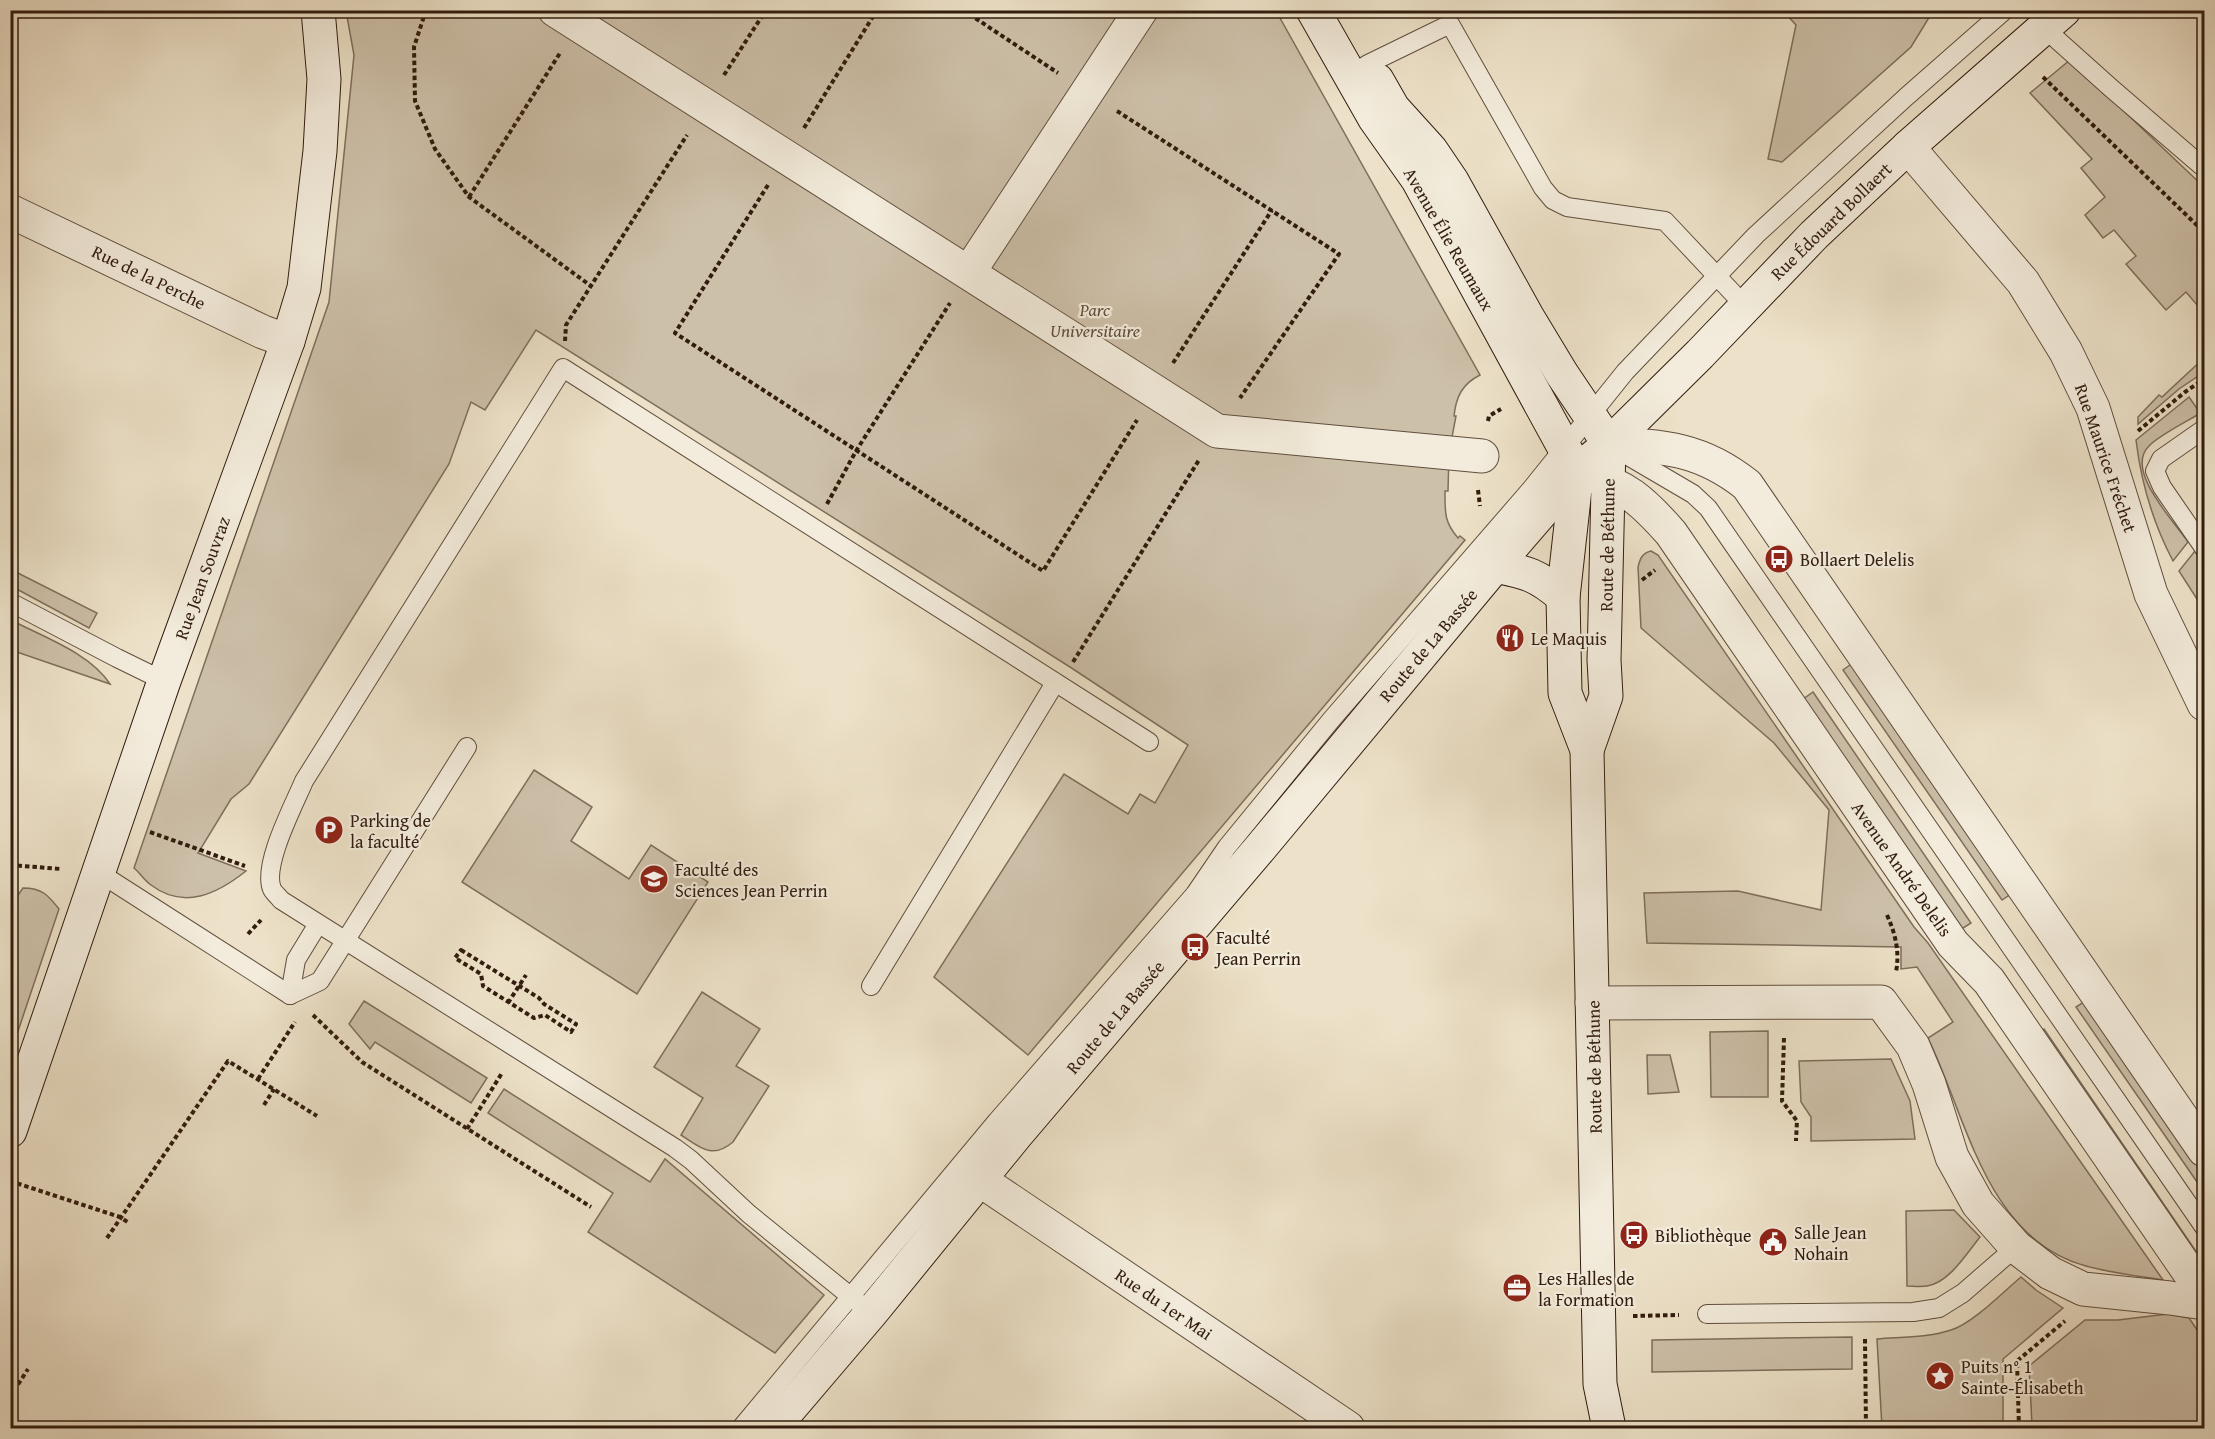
<svg xmlns="http://www.w3.org/2000/svg" width="2215" height="1439" viewBox="0 0 2215 1439" font-family="'Gentium Book Plus',serif">
  <rect width="100%" height="100%" fill="#ede2c9"/>
  <filter id="stains"><feTurbulence type="fractalNoise" baseFrequency=".00333" numOctaves="4"/><feColorMatrix values="0 0 0 0 .2 0 0 0 0 .09 0 0 0 0 .02 0 0 0 .5 -.17"/></filter>
  <radialGradient id="worn" r=".72"><stop offset=".6" stop-color="#630" stop-opacity="0"/><stop offset="1" stop-color="#630" stop-opacity=".3"/></radialGradient>
  <g fill="#cdc0a9" stroke="#7f6e5c" stroke-width="1.5">
    <path d="M 346,11 L 1276,11 L 1480,375 C 1462,384 1456,397 1454,416 L 1456,416 L 1449,453 L 1448,491 L 1445,491 C 1445,512 1444,522 1458,538 L 1460,536 L 1465,540 L 1028,1055 L 934,977 L 1064,774 L 1128,814 L 1140,794 L 1155,803 L 1188,745 L 1070,667 L 536,330 L 485,410 L 471,402 L 449,464 L 249,784 L 231,799 L 198,853 L 246,871 C 217,894 184,910 151,885 C 144,880 140,873 134,868 L 329,302 L 354,55 Z"/>
    <path d="M 1783,11 L 1933,11 L 1911,47 L 1782,162 L 1768,159 L 1796,25 Z"/>
    <path d="M 2070,60 L 2204,187 L 2204,313 L 2186,292 L 2166,310 L 2126,264 L 2136,256 L 2114,230 L 2103,238 L 2085,215 L 2105,197 L 2081,168 L 2092,159 L 2030,93 Z"/>
    <path d="M 2204,358 L 2204,372 L 2179,389 L 2138,424 L 2138,417 L 2159,395 L 2162,397 Z"/>
    <path d="M 2189,397 L 2198,410 L 2204,406 L 2204,411 C 2190,420 2159,435 2149,446 C 2124,470 2174,521 2188,542 L 2173,561 C 2153,523 2141,482 2136,440 Z"/>
    <path d="M 1651,551 L 1658,555 L 1914,927 L 1928,943 L 2163,1280 C 2138,1276 2111,1273 2086,1266 C 1986,1239 1967,1118 1928,1038 L 1953,1022 L 1917,967 L 1901,969 L 1901,947 L 1647,943 L 1644,893 L 1738,891 L 1821,910 L 1829,810 L 1774,743 L 1641,628 L 1638,567 C 1640,559 1642,553 1651,551 Z"/>
    <path d="M 2195,551 C 2206,567 2196,572 2200,585 C 2204,594 2205,600 2204,610 L 2179,571 Z"/>
    <path d="M 10,569 L 97,613 L 89,628 L 11,586 Z"/>
    <path d="M 11,620 C 43,637 90,653 110,684 L 11,650 Z"/>
    <path d="M 1857,660 L 2017,890 L 2002,900 L 1843,670 Z"/>
    <path d="M 1813,692 L 1971,923 L 1957,932 L 1799,702 Z"/>
    <path d="M 534,770 L 592,807 L 571,841 L 629,879 L 651,845 L 708,882 L 637,994 L 462,882 Z"/>
    <path d="M 23,888 C 42,888 48,895 59,909 L 11,1052 L 11,905 Z"/>
    <path d="M 702,992 L 760,1029 L 736,1066 L 769,1086 L 733,1142 C 712,1160 700,1147 681,1135 L 703,1098 L 654,1067 Z"/>
    <path d="M 2090,998 L 2204,1164 L 2204,1192 L 2076,1007 Z"/>
    <path d="M 364,1001 L 487,1078 L 471,1103 L 375,1042 L 370,1049 L 349,1024 Z"/>
    <path d="M 2044,1029 L 2204,1263 L 2204,1279 L 2037,1034 Z"/>
    <path d="M 1768,1031 L 1768,1097 L 1711,1097 L 1710,1032 Z"/>
    <path d="M 1647,1055 L 1670,1055 L 1679,1092 L 1648,1094 Z"/>
    <path d="M 1891,1059 L 1910,1101 L 1915,1139 L 1811,1141 L 1811,1117 L 1801,1102 L 1799,1061 Z"/>
    <path d="M 504,1089 L 650,1182 L 665,1159 L 824,1295 L 775,1353 L 588,1232 L 613,1193 L 488,1113 Z"/>
    <path d="M 1954,1210 L 1980,1237 C 1967,1253 1949,1283 1927,1286 C 1920,1287 1913,1286 1907,1286 L 1906,1211 Z"/>
    <path d="M 2021,1277 L 2036,1290 L 2063,1308 L 2003,1359 L 2003,1425 L 1984,1425 L 1984,1428 L 1882,1428 L 1877,1339 C 1901,1337 1927,1338 1951,1330 C 1972,1324 2003,1292 2021,1277 Z"/>
    <path d="M 2168,1314 L 2189,1318 L 2204,1340 L 2204,1426 L 2032,1425 L 2029,1366 L 2085,1320 L 2118,1320 Z"/>
    <path d="M 1852,1337 L 1852,1369 L 1652,1372 L 1652,1340 Z"/>
  </g>
  <g fill="none" stroke-linecap="round" stroke-linejoin="round">
    <g stroke="#604e3d" stroke-width="20">
      <g id="lane">
        <path d="M 2044,28 L 2111,88 L 2204,168"/>
        <path d="M 1349,76 L 1368,64 L 1450,24 L 1543,188 L 1553,200 L 1567,207 L 1665,221 L 1745,306"/>
        <path d="M 2204,429 L 2161,459 L 2155,471 L 2162,487 L 2204,548"/>
        <path d="M 1618,450 L 1693,494 L 1708,508 L 2204,1227"/>
        <path d="M 10,602 L 117,658 L 164,681"/>
        <path d="M 98,872 L 290,995"/>
        <path d="M 871,986 L 1055,683"/>
        <path d="M 290,995 L 320,981 L 467,747"/>
        <path d="M 290,995 L 296,960 L 318,924"/>
        <path d="M 871,1313 L 749,1214 L 691,1160 L 675,1148 L 281,900 C 279,897 274,893 272,889 C 262,865 294,805 304,781 L 563,368 L 1149,742"/>
        <path d="M 1707,1314 L 1913,1312 L 1939,1308 L 1963,1293 L 2016,1247"/>
        <path d="M 741,1428 L 997,1121 L 1195,894 L 1227,847 L 1331,720 L 1532,488 L 1625,372 L 1756,235 L 1906,97 L 2005,10"/>
      </g>
    </g>
    <g stroke="#604e3d" stroke-width="35">
      <g id="street">
        <path d="M 555,10 L 1217,431 L 1482,456"/>
        <path d="M 1908,147 L 2023,282 L 2066,352 L 2093,408 L 2151,594 L 2204,704"/>
        <path d="M 10,211 L 263,332 L 288,341"/>
        <path d="M 969,272 L 1141,10"/>
        <path d="M 1609,444 C 1664,446 1702,449 1747,485 L 2204,1150"/>
        <path d="M 1583,473 C 1625,485 1643,501 1671,533 L 1953,944 L 1989,981 L 2204,1294"/>
        <path d="M 1592,1003 L 1881,1002 L 1913,1046 L 1929,1084 L 1952,1157 L 1978,1204 L 2016,1247 L 2050,1273 L 2083,1289 L 2170,1298 L 2204,1303"/>
        <path d="M 980,1180 L 1348,1428"/>
      </g>
    </g>
    <g stroke="#311c0e" stroke-width="35">
      <g id="secondary">
        <path d="M 1313,10 L 1375,119 L 1418,180 L 1577,471"/>
        <path d="M 1377,80 L 1393,108 L 1431,150 L 1452,181 L 1527,316 L 1562,374 L 1609,444"/>
        <path d="M 1577,471 L 1563,597 L 1565,693 L 1587,750 L 1600,1384 L 1609,1428"/>
        <path d="M 1495,566 C 1526,572 1538,575 1563,597"/>
        <path d="M 1587,750 L 1606,696 L 1604,660 L 1609,444"/>
        <path d="M 10,1131 L 164,681 L 288,341 L 304,288 L 320,151 L 324,79 L 318,10"/>
        <path d="M 773,1428 L 871,1313 L 1016,1135 L 1261,847 L 1495,566 L 1577,471 L 1609,444 L 1700,354 L 1814,235 L 1908,147 L 2064,10"/>
      </g>
    </g>
    <g stroke="#311c0e" stroke-width="4" stroke-dasharray="4.5 3" stroke-linecap="butt">
      <path d="M 426,10 L 414,47 L 415,101 L 435,149 L 469,197 L 591,286"/>
      <path d="M 963,10 L 1058,73"/>
      <path d="M 724,75 L 766,10"/>
      <path d="M 2043,77 L 2204,232"/>
      <path d="M 1117,111 L 1339,254 L 1240,398"/>
      <path d="M 804,128 L 877,10"/>
      <path d="M 768,185 L 675,333 L 1043,571 L 1137,420"/>
      <path d="M 469,197 L 560,53"/>
      <path d="M 565,341 L 566,325 L 687,135"/>
      <path d="M 1173,363 L 1272,210"/>
      <path d="M 1488,421 L 1489,416 L 1501,409"/>
      <path d="M 2138,431 L 2185,392 L 2204,379"/>
      <path d="M 1478,490 L 1480,506"/>
      <path d="M 827,504 L 856,451 L 950,303"/>
      <path d="M 1642,580 L 1655,570"/>
      <path d="M 1073,662 L 1199,460"/>
      <path d="M 150,832 L 245,866"/>
      <path d="M 10,865 L 61,869"/>
      <path d="M 1887,915 C 1895,933 1900,951 1896,972"/>
      <path d="M 248,934 L 261,920"/>
      <path d="M 461,950 L 539,998 L 544,1004 L 576,1024 L 571,1032 L 545,1015 L 534,1018 L 483,986 L 481,974 L 455,958 Z"/>
      <path d="M 508,1003 L 526,975"/>
      <path d="M 313,1015 L 362,1062 L 591,1207"/>
      <path d="M 1784,1038 L 1782,1101 L 1797,1121 L 1796,1141"/>
      <path d="M 258,1079 L 295,1022"/>
      <path d="M 264,1105 L 274,1089"/>
      <path d="M 467,1129 L 502,1073"/>
      <path d="M 10,1181 L 120,1217 L 129,1223"/>
      <path d="M 107,1238 L 228,1061 L 317,1116"/>
      <path d="M 1633,1316 L 1679,1315"/>
      <path d="M 1865,1339 L 1866,1428"/>
      <path d="M 10,1397 L 28,1369"/>
      <path d="M 2019,1428 L 2017,1361 L 2065,1321"/>
    </g>
    <use href="#lane" stroke="#f3ecdc" stroke-width="18"/>
    <use href="#street" stroke="#f3ecdc" stroke-width="33"/>
    <use href="#secondary" stroke="#f3ecdc" stroke-width="33"/>
  </g>
  <defs>
    <g id="bus-disc" transform="scale(1.5)"><circle r="9.5" fill="#8f2418" stroke="#f3ecdc"/><path d="M-5-6H5V4H4V6H2V4H-2V6H-4V4H-5ZM-3.5-4V0h7V-4ZM-3.5 1.2v1.5H-2V1.2ZM2 1.2v1.5H3.5V1.2Z" fill="#fff"/></g>
    <g id="restaurant-disc" transform="scale(1.5)"><circle r="9.5" fill="#8f2418" stroke="#f3ecdc"/><path d="M-5-6h1v4h1v-4h1v4h1v-4h1v5L-1.5 .5V6h-2V.5L-5-1ZM5-6V6H3V1.5H1.5Q1.5-4 5-6Z" fill="#fff"/></g>
    <g id="parking-disc" transform="scale(1.5)"><circle r="9.5" fill="#8f2418" stroke="#f3ecdc"/><path d="M-3.5-5.5H1a3.5 3.5 0 0 1 0 7H-1V5.5H-3.5ZM-1-3.4V-.6H.8a1.4 1.4 0 0 0 0-2.8Z" fill="#fff"/></g>
    <g id="university-disc" transform="scale(1.5)"><circle r="9.5" fill="#8f2418" stroke="#f3ecdc"/><path d="M0-5L7-2L0 1L-7-2ZM-4 1L0 2.5L4 1V4Q0 6-4 4Z" fill="#fff"/></g>
    <g id="civic-disc" transform="scale(1.5)"><circle r="9.5" fill="#8f2418" stroke="#f3ecdc"/><path d="M-.6-6.5H3V-4.5H.6V-3L4-1V1h2V6H-6V1h2V-1L-.6-3ZM-1.2 2.5V6h2.4V2.5Z" fill="#fff"/></g>
    <g id="office-disc" transform="scale(1.5)"><circle r="9.5" fill="#8f2418" stroke="#f3ecdc"/><path d="M-6-3h4V-5.5h4V-3h4V5H-6ZM-1-4.5V-3h2v-1.5ZM-6 0V1H6V0Z" fill="#fff"/></g>
    <g id="sight-disc" transform="scale(1.5)"><circle r="9.5" fill="#8f2418" stroke="#f3ecdc"/><path d="M0-6L1.8-2.2L6-1.7L2.9 1.2L3.7 5.4L0 3.3L-3.7 5.4L-2.9 1.2L-6-1.7L-1.8-2.2Z" fill="#fff"/></g>
  </defs>
  <g fill-rule="evenodd">
    <use href="#bus-disc" x="1779" y="559"/>
    <use href="#restaurant-disc" x="1510" y="638"/>
    <use href="#parking-disc" x="329" y="830"/>
    <use href="#university-disc" x="654" y="879"/>
    <use href="#bus-disc" x="1195" y="947"/>
    <use href="#bus-disc" x="1634" y="1235"/>
    <use href="#civic-disc" x="1773" y="1242"/>
    <use href="#office-disc" x="1517" y="1288"/>
    <use href="#sight-disc" x="1940" y="1376"/>
  </g>
  <g text-anchor="middle" dominant-baseline="central" stroke-width="4.5" stroke-linejoin="round" paint-order="stroke">
    <g font-size="18" fill="#311c0e" stroke="#f3ecdc">
      <text transform="translate(1831 221) rotate(-44)">Rue Édouard Bollaert</text>
      <text transform="translate(1449 239) rotate(60)">Avenue Élie Reumaux</text>
      <text transform="translate(149 277) rotate(26)">Rue de la Perche</text>
      <text transform="translate(2106 458) rotate(71)">Rue Maurice Fréchet</text>
      <text transform="translate(1607 545) rotate(-89)">Route de Béthune</text>
      <text transform="translate(202 578) rotate(-70)">Rue Jean Souvraz</text>
      <text transform="translate(1428 645) rotate(-50)">Route de La Bassée</text>
      <text transform="translate(1902 869) rotate(55)">Avenue André Delelis</text>
      <text transform="translate(1115 1017) rotate(-50)">Route de La Bassée</text>
      <text transform="translate(1594 1067) rotate(-91)">Route de Béthune</text>
      <text transform="translate(1164 1304) rotate(34)">Rue du 1er Mai</text>
    </g>
    <g font-size="18" font-style="italic" fill="#604d3c" stroke="#f3ecdc">
      <text x="1095" y="309">Parc<tspan x="1095" dy="21">Universitaire</tspan></text>
    </g>
    <g font-size="18" fill="#311c0e" stroke="#f3ecdc" text-anchor="start">
      <text x="1800" y="559">Bollaert Delelis</text>
      <text x="1531" y="638">Le Maquis</text>
      <text x="350" y="820">Parking de<tspan x="350" dy="21">la faculté</tspan></text>
      <text x="675" y="869">Faculté des<tspan x="675" dy="21">Sciences Jean Perrin</tspan></text>
      <text x="1216" y="937">Faculté<tspan x="1216" dy="21">Jean Perrin</tspan></text>
      <text x="1794" y="1232">Salle Jean<tspan x="1794" dy="21">Nohain</tspan></text>
      <text x="1655" y="1235">Bibliothèque</text>
      <text x="1538" y="1278">Les Halles de<tspan x="1538" dy="21">la Formation</tspan></text>
      <text x="1961" y="1366">Puits n° 1<tspan x="1961" dy="21">Sainte-Élisabeth</tspan></text>
    </g>
  </g>
  <rect width="2215" height="1439" fill="none" stroke="#ede2c9" stroke-width="36"/>
  <rect x="12" y="12" width="2191" height="1415" fill="none" stroke="#311c0e" stroke-width="3"/>
  <rect x="18" y="18" width="2179" height="1403" fill="none" stroke="#311c0e" stroke-width="1.5"/>
  <rect width="100%" height="100%" filter="url(#stains)"/>
  <rect width="100%" height="100%" fill="url(#worn)"/>
</svg>
